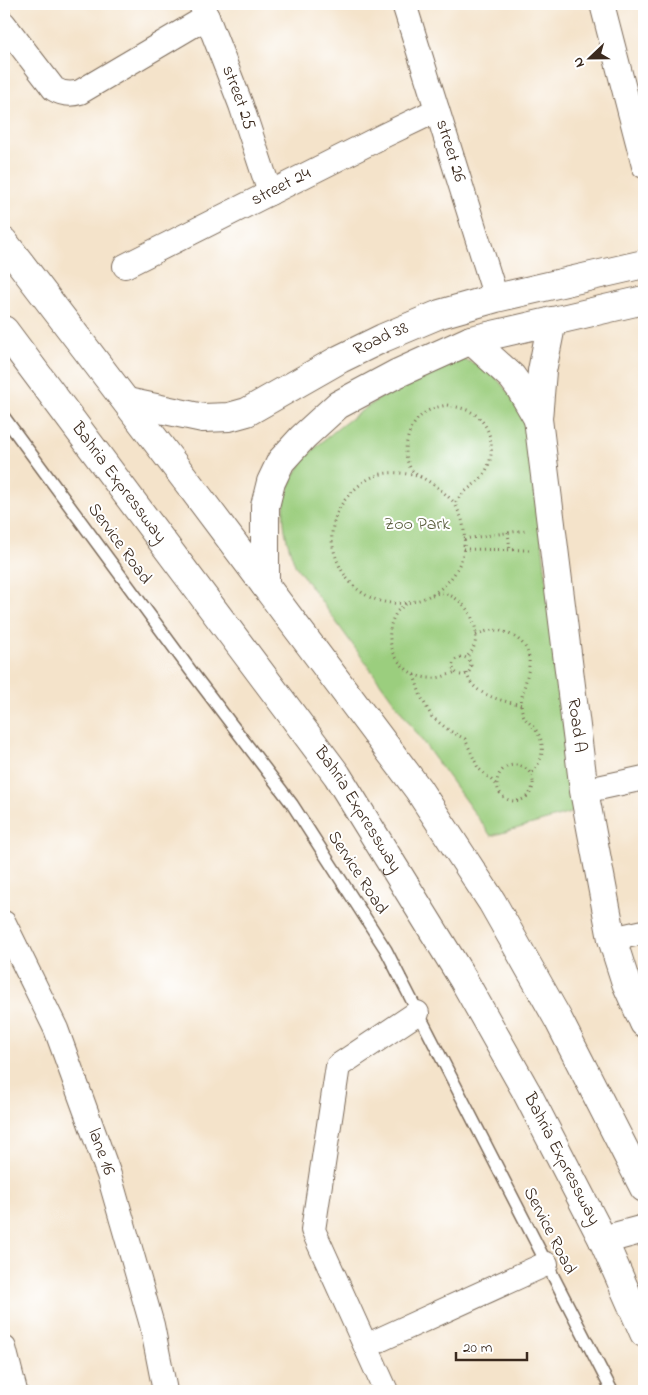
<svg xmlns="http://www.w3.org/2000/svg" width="648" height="1395" viewBox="0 0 648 1395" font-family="'Indie Flower',sans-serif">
  <rect width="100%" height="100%" fill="#fff"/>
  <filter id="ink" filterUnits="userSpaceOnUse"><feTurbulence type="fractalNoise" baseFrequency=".02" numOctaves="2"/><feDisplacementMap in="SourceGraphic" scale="10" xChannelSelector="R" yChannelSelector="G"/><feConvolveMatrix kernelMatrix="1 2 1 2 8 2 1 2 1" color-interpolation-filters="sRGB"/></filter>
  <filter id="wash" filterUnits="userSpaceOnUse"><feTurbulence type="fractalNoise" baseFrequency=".0096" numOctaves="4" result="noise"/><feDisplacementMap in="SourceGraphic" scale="20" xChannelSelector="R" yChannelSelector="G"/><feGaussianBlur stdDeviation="1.12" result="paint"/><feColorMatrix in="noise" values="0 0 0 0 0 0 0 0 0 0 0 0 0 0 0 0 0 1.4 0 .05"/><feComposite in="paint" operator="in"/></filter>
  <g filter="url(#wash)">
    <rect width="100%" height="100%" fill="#f4e3ca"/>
    <path fill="#9bce7e" stroke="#6b7c4e" d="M 464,360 L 488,368 L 527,415 L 574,812 L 491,836 L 295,565 C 289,547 282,528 284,509 C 285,493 293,476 302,463 C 321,436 390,389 421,375 C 435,369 449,364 464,360 Z"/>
  </g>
  <g filter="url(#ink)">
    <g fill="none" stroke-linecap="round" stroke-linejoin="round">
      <g stroke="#7c6b5a" stroke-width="14">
        <path id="lane" d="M 4,417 L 191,671 L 292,804 L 386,950 L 612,1391"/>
      </g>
      <g stroke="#7c6b5a" stroke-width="26">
        <g id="street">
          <path id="s1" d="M 404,4 L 496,298"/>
          <path d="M 602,4 L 644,166"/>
          <path id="s2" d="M 201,5 L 207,17 L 241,105 L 270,193"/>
          <path d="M 4,24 L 54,89 C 62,94 70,95 80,92 L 207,17"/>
          <path id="s3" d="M 125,266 L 385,135 L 437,110"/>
          <path d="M 584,791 L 644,778"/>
          <path id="s4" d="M 4,923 L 56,1029 L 109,1175 L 152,1325 L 165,1391"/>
          <path d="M 612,939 L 644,932"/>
          <path d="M 366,1346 L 546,1264"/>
          <path d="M 4,1348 L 15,1391"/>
          <path d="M 386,1391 L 313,1230 L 338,1066 L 417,1013"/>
        </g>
      </g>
      <g stroke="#7c6b5a" stroke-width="30">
        <g id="secondary">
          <path d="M 4,242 L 189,484 L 418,789 L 492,902 L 558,1019 L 644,1188"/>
          <path id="s5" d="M 552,321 L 542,371 L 538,419 L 584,791 L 612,939 L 626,983 L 644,1023"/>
          <path id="s6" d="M 4,330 L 337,775 L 463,979 L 526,1091 L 603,1240 L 644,1333"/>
          <path d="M 471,340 L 512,377 L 520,388 L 538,419"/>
          <path id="s7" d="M 127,402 L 203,418 L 229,417 L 247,412 L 340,359 L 383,338 L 440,314 L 496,298 L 644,264"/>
          <path d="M 265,585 L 265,506 L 271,482 L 281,461 L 303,437 L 338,405 L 396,374 L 471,340 L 644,300"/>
          <path d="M 603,1240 L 644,1229"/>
        </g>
      </g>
      <g stroke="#7c6b5a" stroke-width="3" stroke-dasharray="1 4" stroke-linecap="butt">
        <path d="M 447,405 C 456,407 465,408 473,413 C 495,427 497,461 480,479 C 471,488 462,492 455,503 C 448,497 442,490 434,485 C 428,480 416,476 411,469 C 401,453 407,427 422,415 C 429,409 437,407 447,405 Z"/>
        <path d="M 421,477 C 390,469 371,471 349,495 C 336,508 329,530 333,547 C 354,639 479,609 463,524 C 462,517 457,510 455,503"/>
        <path d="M 508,532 L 510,550"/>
        <path d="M 464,539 L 526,530"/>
        <path d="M 463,549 L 529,550"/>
        <path d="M 432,595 C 435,594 440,592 443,593 C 466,598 483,627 473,649 C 472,652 468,655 466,658"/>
        <path d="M 406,604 C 402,607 397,610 395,615 C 380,641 399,677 430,678 C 439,679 447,675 456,672"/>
        <path d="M 476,635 C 490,629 497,628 511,635 C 548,654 516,688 522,711 C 525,722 530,722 535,729 C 547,744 543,761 531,774"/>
        <circle cx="462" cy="666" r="9"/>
        <path d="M 467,673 C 471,695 503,701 522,705"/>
        <path d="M 414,675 L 421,697 L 432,717 L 450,731 L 465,739 L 478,768 L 498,786"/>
        <circle cx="515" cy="783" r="18"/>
      </g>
      <use href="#lane" stroke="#fff" stroke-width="11"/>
      <use href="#street" stroke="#fff" stroke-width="24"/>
      <use href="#secondary" stroke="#fff" stroke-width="28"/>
    </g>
  </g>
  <g text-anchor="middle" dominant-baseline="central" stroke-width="4" stroke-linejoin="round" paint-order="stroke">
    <g font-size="18" fill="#3b2a1e" stroke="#fff">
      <text stroke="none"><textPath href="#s2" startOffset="100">street 25</textPath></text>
      <text stroke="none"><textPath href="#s1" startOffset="154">street 26</textPath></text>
      <text stroke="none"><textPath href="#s3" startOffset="175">street 24</textPath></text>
      <text stroke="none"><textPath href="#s7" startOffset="275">Road 38</textPath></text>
      <text stroke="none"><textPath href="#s6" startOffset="191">Bahria Expressway</textPath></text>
      <text transform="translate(119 544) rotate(54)">Service Road</text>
      <text stroke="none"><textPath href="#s5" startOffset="408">Road A</textPath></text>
      <text stroke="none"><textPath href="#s6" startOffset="596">Bahria Expressway</textPath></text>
      <text transform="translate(357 873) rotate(57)">Service Road</text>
      <text stroke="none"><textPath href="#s4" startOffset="249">lane 16</textPath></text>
      <text stroke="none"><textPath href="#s6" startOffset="1001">Bahria Expressway</textPath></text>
      <text transform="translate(549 1231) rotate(63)">Service Road</text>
    </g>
    <g font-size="18" fill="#585b3b" stroke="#fff">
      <text x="417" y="525">Zoo Park</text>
    </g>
  </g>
  <rect width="648" height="1395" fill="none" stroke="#fff" stroke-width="20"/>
  <g transform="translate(590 58) rotate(248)" stroke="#ffffff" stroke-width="4" paint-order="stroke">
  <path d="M0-4L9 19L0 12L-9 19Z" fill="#3b2a1e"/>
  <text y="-8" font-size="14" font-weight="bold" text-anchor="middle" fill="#3b2a1e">N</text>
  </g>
  <path d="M456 1352v8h71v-8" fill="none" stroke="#3b2a1e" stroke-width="2.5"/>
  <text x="463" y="1352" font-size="15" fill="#3b2a1e" stroke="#ffffff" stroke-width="4" paint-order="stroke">20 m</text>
</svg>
